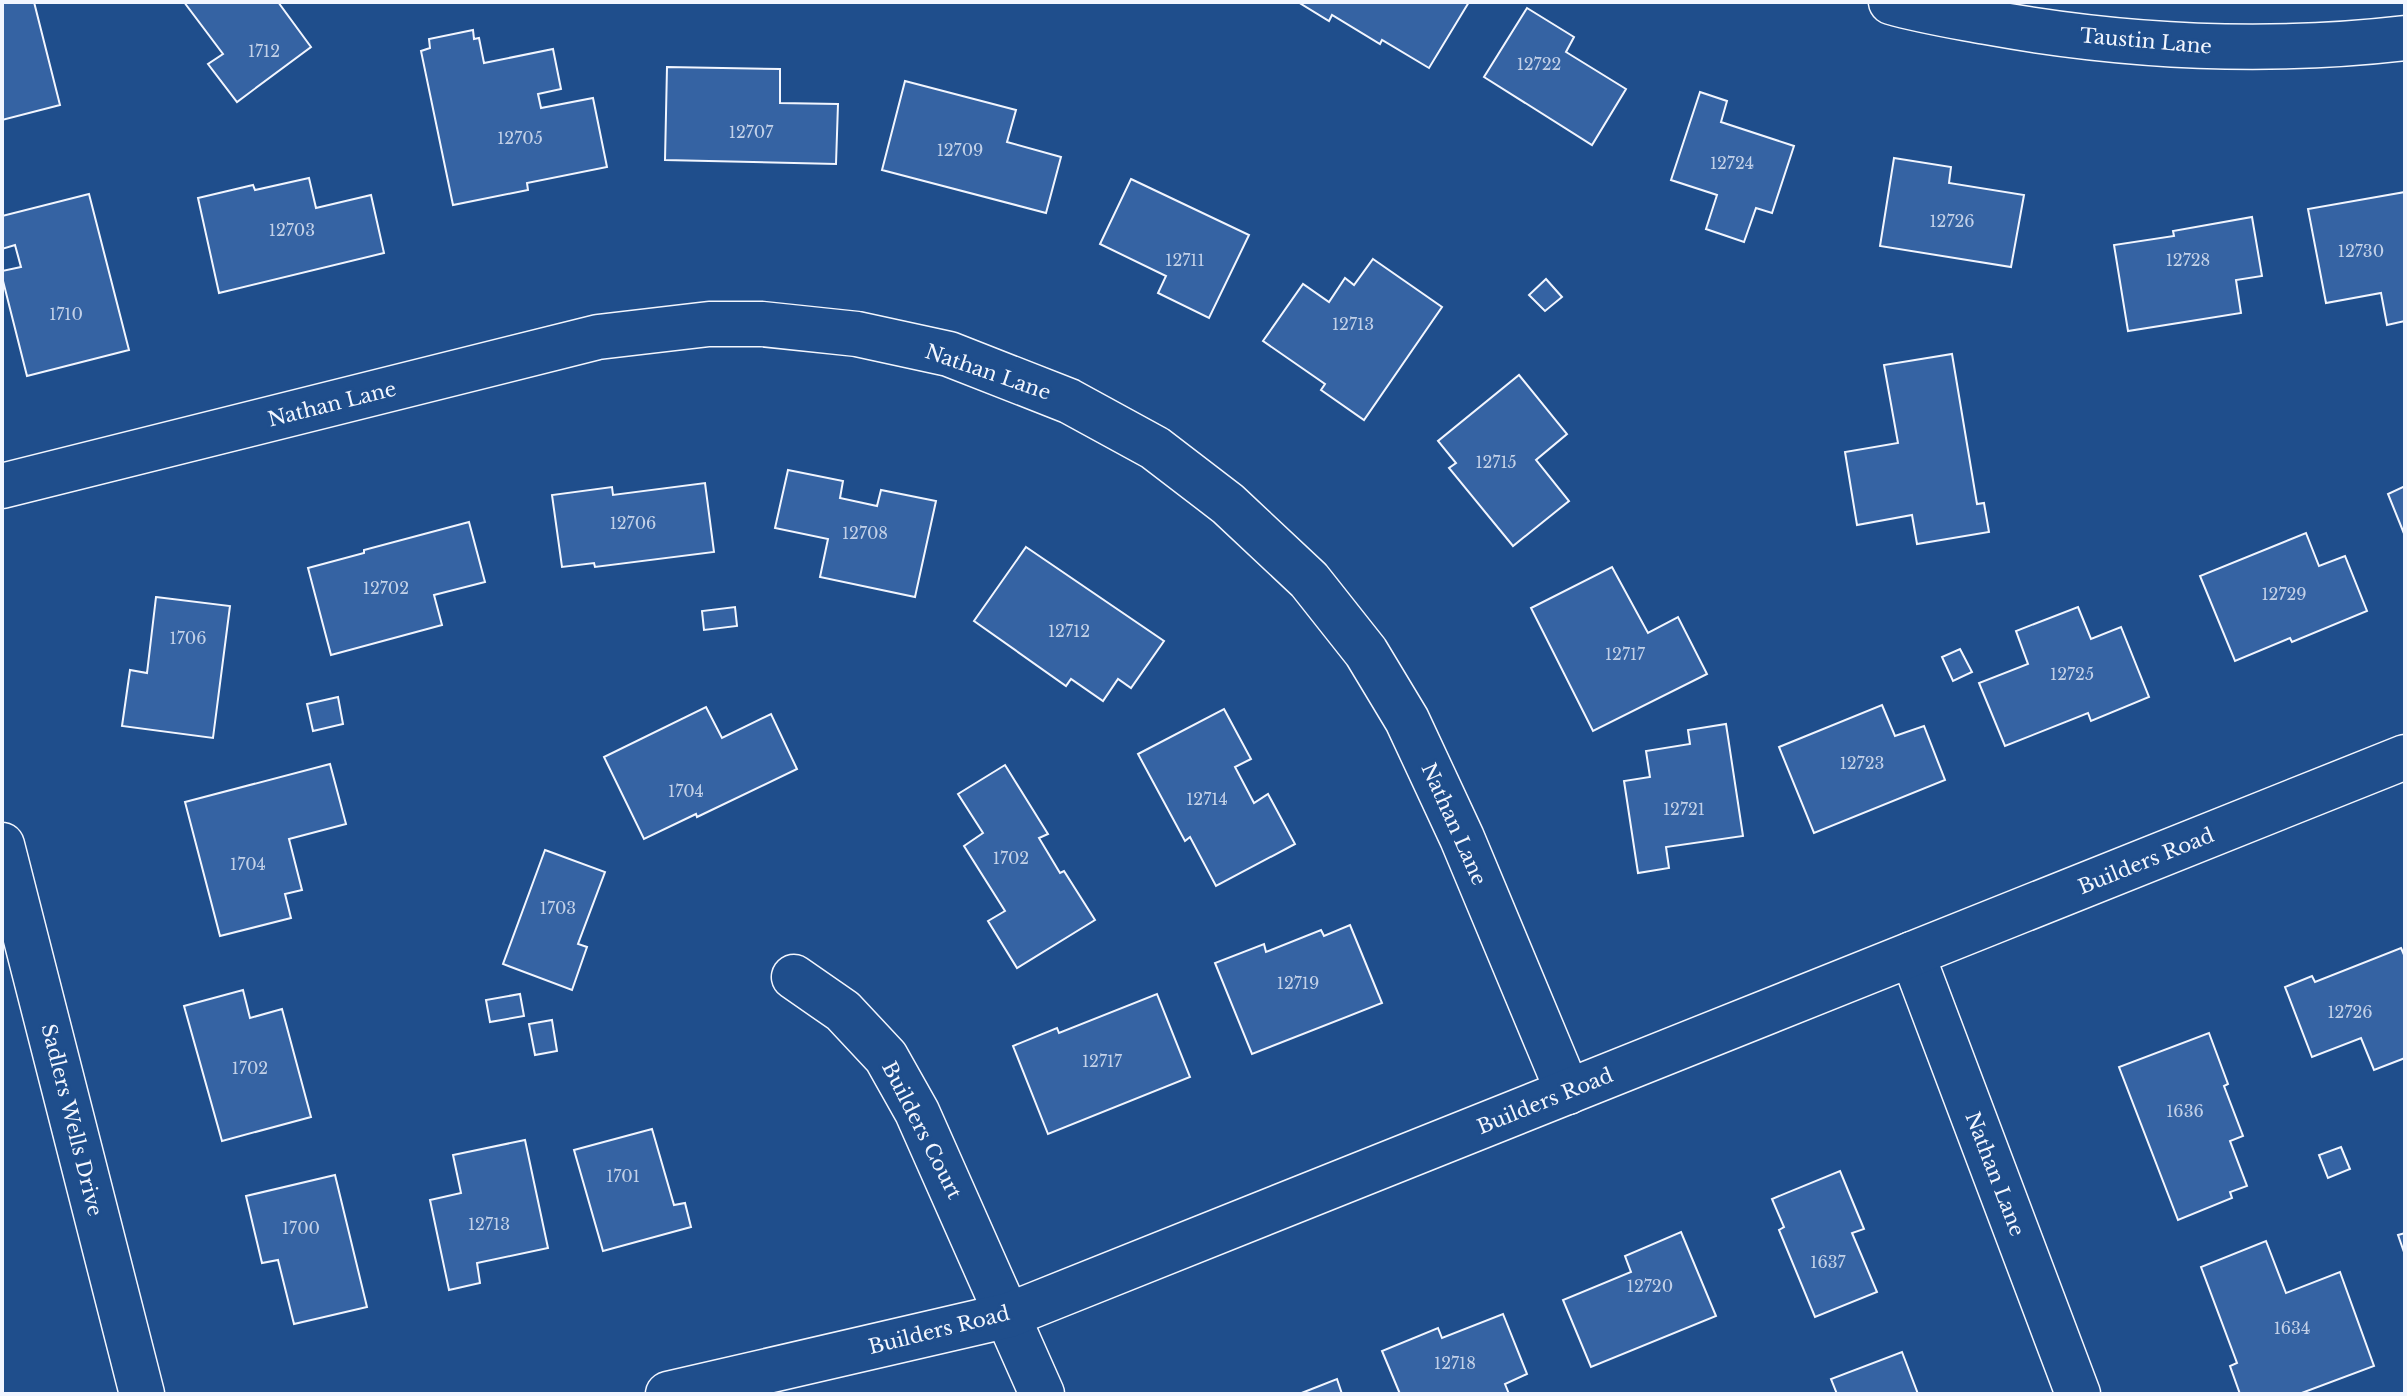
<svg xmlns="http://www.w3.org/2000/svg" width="2407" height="1396" viewBox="0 0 2407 1396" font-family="'Libre Baskerville',serif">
  <rect width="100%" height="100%" fill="#1f4e8c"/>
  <g fill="#3563a3" stroke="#f2f6ff" stroke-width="2">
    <path d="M 2,2 L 34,2 L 60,105 L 2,120 Z"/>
    <path d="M 184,2 L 278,2 L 311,47 L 237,102 L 208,64 L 223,54 Z"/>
    <path d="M 1298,2 L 1469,2 L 1429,68 L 1382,40 L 1380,44 L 1332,15 L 1329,21 Z"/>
    <path d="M 1527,8 L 1574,37 L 1566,52 L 1626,89 L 1592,145 L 1484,77 Z"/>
    <path d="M 473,30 L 474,39 L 479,38 L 484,63 L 553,49 L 561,89 L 538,94 L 541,108 L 593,98 L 607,167 L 527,183 L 528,190 L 453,205 L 421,51 L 430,48 L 429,39 Z"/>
    <path d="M 667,67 L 780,69 L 780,103 L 838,104 L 836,164 L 665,160 Z"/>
    <path d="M 905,81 L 1016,110 L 1007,142 L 1061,157 L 1046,213 L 882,170 Z"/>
    <path d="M 1700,92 L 1727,101 L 1721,122 L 1794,146 L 1772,213 L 1756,208 L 1744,242 L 1706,229 L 1717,195 L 1671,180 Z"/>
    <path d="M 1894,158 L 1951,167 L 1949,183 L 2024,195 L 2011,267 L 1880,246 Z"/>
    <path d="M 309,178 L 316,208 L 371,195 L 384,253 L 219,293 L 198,198 L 253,185 L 255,190 Z"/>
    <path d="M 1131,179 L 1249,235 L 1209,318 L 1158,293 L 1166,276 L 1100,244 Z"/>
    <path d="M 2405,192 L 2405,321 L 2387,325 L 2381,293 L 2326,303 L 2308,209 Z"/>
    <path d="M 89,194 L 129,350 L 27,376 L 2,277 L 2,271 L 21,267 L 15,245 L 2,249 L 2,216 Z"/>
    <path d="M 2252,217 L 2262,276 L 2236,280 L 2241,313 L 2128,331 L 2114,245 L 2174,236 L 2173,231 Z"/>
    <path d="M 1373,259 L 1442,307 L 1364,420 L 1321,390 L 1325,384 L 1263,341 L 1303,284 L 1329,302 L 1345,278 L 1354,285 Z"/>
    <path d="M 1546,279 L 1562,297 L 1545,311 L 1529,295 Z"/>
    <path d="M 1952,354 L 1977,504 L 1984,503 L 1989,532 L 1917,544 L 1912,515 L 1857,525 L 1845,452 L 1898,443 L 1884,365 Z"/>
    <path d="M 1519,375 L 1567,434 L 1536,460 L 1569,501 L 1513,546 L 1449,468 L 1456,463 L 1438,441 Z"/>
    <path d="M 788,470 L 843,481 L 840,498 L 877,506 L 881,490 L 936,501 L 915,597 L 820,577 L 828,539 L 775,528 Z"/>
    <path d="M 705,483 L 714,552 L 595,567 L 594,563 L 562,567 L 552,495 L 612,487 L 613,495 Z"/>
    <path d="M 2405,486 L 2405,536 L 2388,494 Z"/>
    <path d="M 469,522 L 485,582 L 434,595 L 442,625 L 331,655 L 308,568 L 364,553 L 364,550 Z"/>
    <path d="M 2306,533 L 2319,566 L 2345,556 L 2367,611 L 2292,642 L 2290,638 L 2235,661 L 2200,576 Z"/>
    <path d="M 1026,547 L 1164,641 L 1131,688 L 1118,679 L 1103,701 L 1071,679 L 1066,686 L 974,621 Z"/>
    <path d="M 1612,567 L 1648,633 L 1678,617 L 1707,674 L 1593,731 L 1531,608 Z"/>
    <path d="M 156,597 L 230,606 L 213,738 L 122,726 L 130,670 L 147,673 Z"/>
    <path d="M 735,607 L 737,626 L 704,630 L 702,611 Z"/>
    <path d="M 2078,607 L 2091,639 L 2121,627 L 2149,697 L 2091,721 L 2088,713 L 2005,746 L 1979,683 L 2028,664 L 2016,631 Z"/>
    <path d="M 1960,649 L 1972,672 L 1953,681 L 1942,657 Z"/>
    <path d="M 338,697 L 343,724 L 313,731 L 307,704 Z"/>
    <path d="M 1882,705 L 1895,736 L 1924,726 L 1945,780 L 1814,833 L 1779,747 Z"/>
    <path d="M 706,707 L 722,738 L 771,714 L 797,769 L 697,817 L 696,814 L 644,839 L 604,757 Z"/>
    <path d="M 1224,709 L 1251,759 L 1235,767 L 1254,803 L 1268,794 L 1295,844 L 1216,886 L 1190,837 L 1185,841 L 1138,754 Z"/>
    <path d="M 1726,724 L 1743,836 L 1666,847 L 1669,868 L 1638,873 L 1624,781 L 1650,777 L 1646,751 L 1690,744 L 1688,730 Z"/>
    <path d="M 330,764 L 346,824 L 289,839 L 302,890 L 285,894 L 291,918 L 220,936 L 185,802 Z"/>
    <path d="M 1005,765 L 1048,834 L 1039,838 L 1060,873 L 1064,871 L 1095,920 L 1017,968 L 988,921 L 1005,911 L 964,846 L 983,833 L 958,794 Z"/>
    <path d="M 545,850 L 605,872 L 578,944 L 587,947 L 572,990 L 503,964 Z"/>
    <path d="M 1350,925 L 1382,1003 L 1252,1054 L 1215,963 L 1264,944 L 1266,952 L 1321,930 L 1324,936 Z"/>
    <path d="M 2401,948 L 2405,957 L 2405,1058 L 2374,1070 L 2361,1038 L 2312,1057 L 2285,987 L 2312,976 L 2315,982 Z"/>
    <path d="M 243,990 L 250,1018 L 282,1009 L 311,1117 L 222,1141 L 184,1006 Z"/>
    <path d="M 520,994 L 524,1016 L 490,1022 L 486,1000 Z"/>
    <path d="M 1157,994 L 1190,1077 L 1048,1134 L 1013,1046 L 1057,1028 L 1059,1033 Z"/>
    <path d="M 552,1020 L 557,1051 L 535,1055 L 529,1024 Z"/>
    <path d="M 2209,1033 L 2228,1084 L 2224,1086 L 2243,1136 L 2230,1141 L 2247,1186 L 2230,1192 L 2232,1198 L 2178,1220 L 2119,1067 Z"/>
    <path d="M 652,1129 L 674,1205 L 685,1203 L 691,1227 L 603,1251 L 574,1150 Z"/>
    <path d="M 525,1140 L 548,1248 L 477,1263 L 480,1283 L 449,1290 L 430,1200 L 461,1193 L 453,1155 Z"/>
    <path d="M 2341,1147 L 2350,1169 L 2328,1178 L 2319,1155 Z"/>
    <path d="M 1840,1171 L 1864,1229 L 1852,1233 L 1877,1292 L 1815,1317 L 1779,1230 L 1784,1227 L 1772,1199 Z"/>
    <path d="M 335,1175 L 367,1307 L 294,1324 L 278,1260 L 262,1263 L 246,1196 Z"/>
    <path d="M 1681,1232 L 1716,1316 L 1591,1367 L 1563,1300 L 1631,1272 L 1625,1256 Z"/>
    <path d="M 2405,1233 L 2405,1255 L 2398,1235 Z"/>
    <path d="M 2266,1241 L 2286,1293 L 2340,1272 L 2374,1366 L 2299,1394 L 2240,1394 L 2230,1366 L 2237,1363 L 2201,1267 Z"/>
    <path d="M 1503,1314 L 1527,1374 L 1505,1384 L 1509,1394 L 1400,1394 L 1382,1351 L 1438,1328 L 1442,1338 Z"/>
    <path d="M 1902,1352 L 1918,1394 L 1837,1394 L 1831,1379 Z"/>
    <path d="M 1337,1379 L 1342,1394 L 1299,1394 Z"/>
  </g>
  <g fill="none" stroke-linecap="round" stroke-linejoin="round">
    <g stroke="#f2f6ff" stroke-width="47">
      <g id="minor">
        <path d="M 1891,2 C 1922,11 1954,16 1986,22 C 2124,47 2266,54 2405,38"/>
        <path d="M 2,486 L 598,337 L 709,324 L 762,324 L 857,334 L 949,354 L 1069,401 L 1155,448 L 1228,504 L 1309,580 L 1366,652 L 1407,720 L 1462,838 L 1568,1092"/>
        <path d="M 2,845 L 142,1394"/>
        <path d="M 1912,954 L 2078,1394"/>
        <path d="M 794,977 L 843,1011 L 886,1057 L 917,1112 L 1042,1394"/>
      </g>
    </g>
    <g stroke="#f2f6ff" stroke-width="47">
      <path id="tertiary" d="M 668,1394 L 1009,1315 L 2405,757"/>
    </g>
    <use href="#minor" stroke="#1f4e8c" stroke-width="44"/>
    <use href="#tertiary" stroke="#1f4e8c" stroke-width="44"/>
  </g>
  <g text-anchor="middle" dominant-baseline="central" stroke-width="6" stroke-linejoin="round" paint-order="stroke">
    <g font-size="16" fill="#c3d1e8">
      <text x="264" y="51">1712</text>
      <text x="1539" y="64">12722</text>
      <text x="751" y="132">12707</text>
      <text x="520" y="138">12705</text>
      <text x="960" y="150">12709</text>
      <text x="1732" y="163">12724</text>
      <text x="1952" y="221">12726</text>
      <text x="292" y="230">12703</text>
      <text x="2361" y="251">12730</text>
      <text x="1185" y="260">12711</text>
      <text x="2188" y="260">12728</text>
      <text x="66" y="314">1710</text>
      <text x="1353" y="324">12713</text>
      <text x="1496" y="462">12715</text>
      <text x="633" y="523">12706</text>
      <text x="865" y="533">12708</text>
      <text x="386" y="588">12702</text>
      <text x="2284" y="594">12729</text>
      <text x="1069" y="631">12712</text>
      <text x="188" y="638">1706</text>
      <text x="1625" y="654">12717</text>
      <text x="2072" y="674">12725</text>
      <text x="1862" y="763">12723</text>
      <text x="686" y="791">1704</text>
      <text x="1207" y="799">12714</text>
      <text x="1684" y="809">12721</text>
      <text x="1011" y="858">1702</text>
      <text x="248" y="864">1704</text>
      <text x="558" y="908">1703</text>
      <text x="1298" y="983">12719</text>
      <text x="2350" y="1012">12726</text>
      <text x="1102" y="1061">12717</text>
      <text x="250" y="1068">1702</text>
      <text x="2185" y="1111">1636</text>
      <text x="623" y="1176">1701</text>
      <text x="489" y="1224">12713</text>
      <text x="301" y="1228">1700</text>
      <text x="1828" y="1262">1637</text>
      <text x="1650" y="1286">12720</text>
      <text x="2292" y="1328">1634</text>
      <text x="1455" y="1363">12718</text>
    </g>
    <g font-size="20" fill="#f2f6ff" stroke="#1f4e8c">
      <text transform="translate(2146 41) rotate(5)">Taustin Lane</text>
      <text transform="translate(988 372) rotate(19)">Nathan Lane</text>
      <text transform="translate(332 404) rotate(-14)">Nathan Lane</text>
      <text transform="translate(1454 824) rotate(66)">Nathan Lane</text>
      <text transform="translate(2146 861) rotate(-22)">Builders Road</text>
      <text transform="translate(1545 1101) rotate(-22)">Builders Road</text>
      <text transform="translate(72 1120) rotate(76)">Sadlers Wells Drive</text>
      <text transform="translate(922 1130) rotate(63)">Builders Court</text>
      <text transform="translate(1995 1174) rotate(69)">Nathan Lane</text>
      <text transform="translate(939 1330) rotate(-14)">Builders Road</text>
    </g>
  </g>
  <rect width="2407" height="1396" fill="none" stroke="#f2f6ff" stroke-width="8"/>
</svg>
